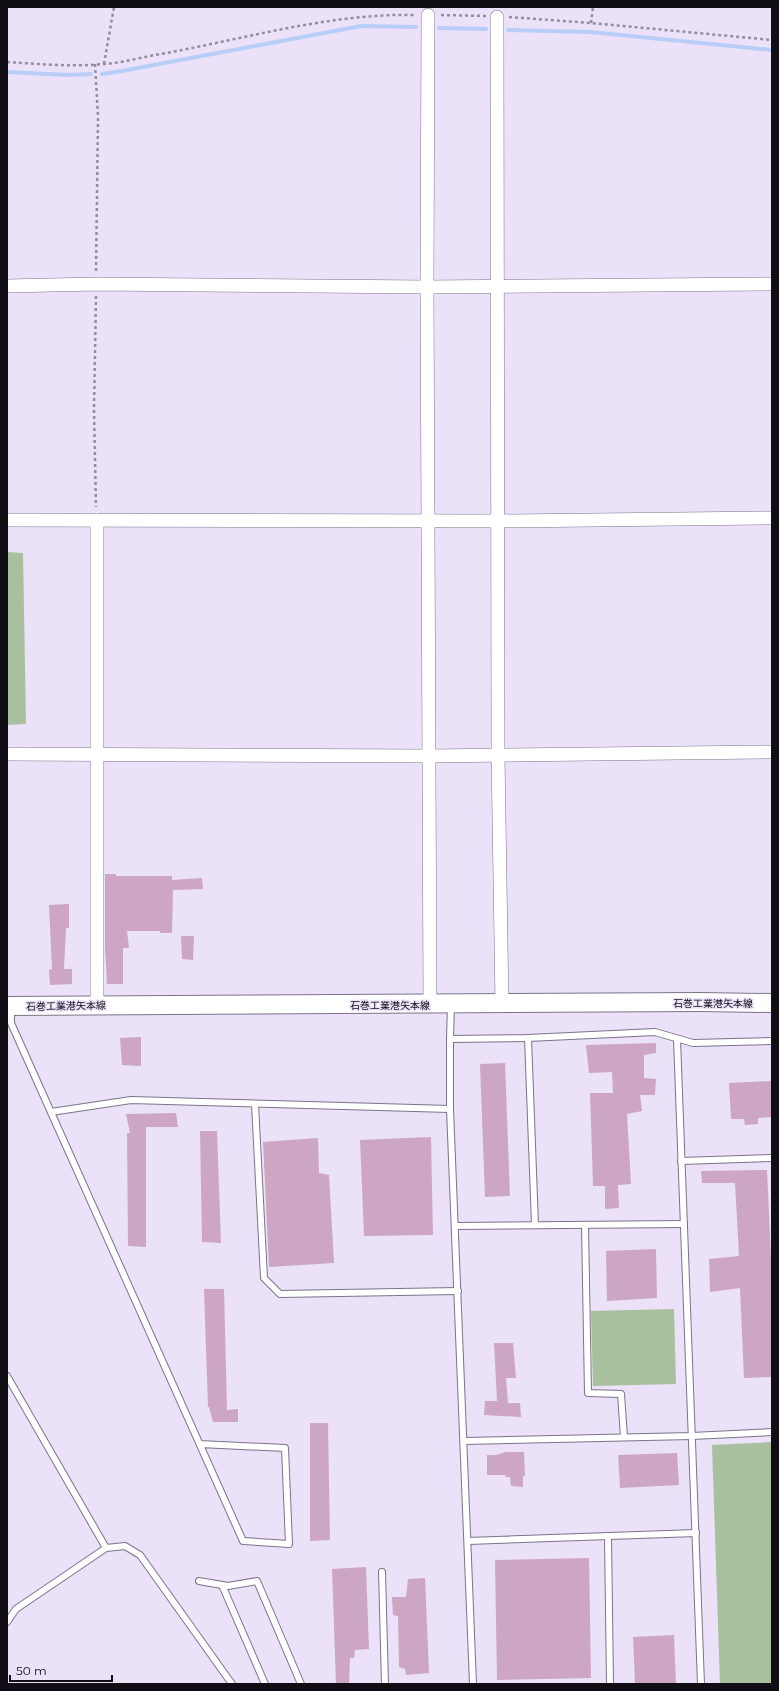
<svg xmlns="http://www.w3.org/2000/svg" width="779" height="1691" viewBox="0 0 779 1691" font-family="Montserrat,'Noto Sans JP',sans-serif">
  <rect width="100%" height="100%" fill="#ebe1f9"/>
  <g fill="#a8c09d">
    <path d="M 7,552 L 23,553 L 26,724 L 7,725 Z"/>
    <path d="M 674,1309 L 676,1384 L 593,1386 L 591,1311 Z"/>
    <path d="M 772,1442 L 772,1684 L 720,1684 L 712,1445 Z"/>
  </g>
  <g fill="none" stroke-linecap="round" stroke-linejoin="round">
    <g stroke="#b9cef6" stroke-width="4">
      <path d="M 439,28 L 486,29"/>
      <path d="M 508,30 L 590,32 L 772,50"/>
      <path d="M 7,72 L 69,75 L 91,74"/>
      <path d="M 102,74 L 122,71 L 361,26 L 416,27"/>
    </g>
  </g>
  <g fill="#cda6c4">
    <path d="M 105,874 L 116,874 L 116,876 L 172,876 L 172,880 L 202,878 L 203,889 L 173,890 L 172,933 L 160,933 L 160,931 L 127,931 L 129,948 L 123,948 L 123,984 L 107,984 L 105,947 Z"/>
    <path d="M 69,904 L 69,928 L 66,928 L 64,969 L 72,969 L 72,984 L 50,985 L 49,970 L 52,969 L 49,905 Z"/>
    <path d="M 181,936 L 194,936 L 193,960 L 182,959 Z"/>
    <path d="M 141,1037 L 141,1066 L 122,1065 L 120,1038 Z"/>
    <path d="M 656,1043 L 656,1053 L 644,1055 L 644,1078 L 656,1079 L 655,1095 L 640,1095 L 642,1111 L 627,1114 L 631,1184 L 618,1185 L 619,1208 L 605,1209 L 605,1186 L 593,1186 L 590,1093 L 613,1093 L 612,1072 L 589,1073 L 586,1045 Z"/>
    <path d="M 505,1063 L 510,1196 L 485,1197 L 480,1064 Z"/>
    <path d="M 772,1081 L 772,1117 L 758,1118 L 758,1124 L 745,1125 L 744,1119 L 731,1119 L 729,1083 Z"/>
    <path d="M 176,1113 L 178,1127 L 146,1127 L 146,1247 L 128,1246 L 127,1133 L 130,1133 L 126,1114 Z"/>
    <path d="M 200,1131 L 217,1131 L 221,1243 L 202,1242 Z"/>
    <path d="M 431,1137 L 433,1235 L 364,1236 L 360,1140 Z"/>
    <path d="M 318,1138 L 319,1173 L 329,1175 L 334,1263 L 269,1267 L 263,1142 Z"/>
    <path d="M 767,1170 L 772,1279 L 772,1377 L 744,1378 L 740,1288 L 710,1292 L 709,1259 L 739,1256 L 735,1183 L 702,1183 L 701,1171 Z"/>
    <path d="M 656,1249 L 657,1298 L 607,1301 L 606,1251 Z"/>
    <path d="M 204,1289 L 224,1289 L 227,1410 L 238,1409 L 238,1422 L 213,1422 L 209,1407 L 208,1407 Z"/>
    <path d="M 494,1343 L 513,1343 L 516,1378 L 506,1378 L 508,1403 L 520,1403 L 521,1417 L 484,1415 L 485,1401 L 497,1401 Z"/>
    <path d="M 310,1423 L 328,1423 L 330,1540 L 310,1541 Z"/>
    <path d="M 506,1452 L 524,1452 L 525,1476 L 523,1476 L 523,1487 L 511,1486 L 510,1477 L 505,1477 L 506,1475 L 487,1475 L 487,1455 L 496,1455 Z"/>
    <path d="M 677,1453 L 679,1485 L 620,1488 L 618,1455 Z"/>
    <path d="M 589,1558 L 591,1678 L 497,1680 L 495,1560 Z"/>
    <path d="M 366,1567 L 369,1649 L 355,1650 L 354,1658 L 350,1658 L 349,1684 L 336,1684 L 332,1569 Z"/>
    <path d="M 425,1578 L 429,1673 L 406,1675 L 405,1669 L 399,1667 L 398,1616 L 393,1615 L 392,1597 L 406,1597 L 408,1579 Z"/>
    <path d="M 674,1635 L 676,1684 L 635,1684 L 633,1637 Z"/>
  </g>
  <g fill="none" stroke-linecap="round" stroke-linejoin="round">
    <g stroke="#7c7389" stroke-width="8">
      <g id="lane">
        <path d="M 11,1008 L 11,1023 L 243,1541 L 289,1544 L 285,1448 L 200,1444"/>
        <path d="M 528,1038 L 535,1225"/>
        <path d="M 450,1039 L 451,1004"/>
        <path d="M 677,1039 L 701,1684"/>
        <path d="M 255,1104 L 264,1278 L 280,1294 L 458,1291"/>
        <path d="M 51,1112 L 131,1100 L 450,1109"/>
        <path d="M 681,1161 L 772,1158"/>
        <path d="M 585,1225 L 588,1393 L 621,1394 L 624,1437"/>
        <path d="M 455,1226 L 684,1224"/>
        <path d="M 7,1376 L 106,1548"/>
        <path d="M 464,1441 L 692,1436 L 772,1432"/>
        <path d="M 608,1536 L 610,1684"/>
        <path d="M 468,1541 L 696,1533"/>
        <path d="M 382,1572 L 385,1684"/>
        <path d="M 199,1581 L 228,1586 L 257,1581 L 301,1684"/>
        <path d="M 222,1585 L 265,1684"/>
        <path d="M 7,1622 L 16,1609 L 106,1548 L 125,1546 L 140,1555 L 232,1684"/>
        <path d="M 473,1684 L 450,1109 L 450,1039 L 528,1038 L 655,1032 L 693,1043 L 772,1041"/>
      </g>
    </g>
    <g stroke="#7c7389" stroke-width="14">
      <g id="street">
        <path d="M 428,15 L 427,287 L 430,1005"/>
        <path d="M 497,17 L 498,755 L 502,1004"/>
        <path d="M 7,286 L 96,284 L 427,287 L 772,284"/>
        <path d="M 7,520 L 497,521 L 772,518"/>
        <path d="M 97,520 L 97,1005"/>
        <path d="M 7,754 L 429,756 L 772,752"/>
      </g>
    </g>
    <g stroke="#7c7389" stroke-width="20">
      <path id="secondary" d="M 7,1006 L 699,1002 L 772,1003"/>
    </g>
    <g stroke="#958d9f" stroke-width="2.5" stroke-dasharray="3 3" stroke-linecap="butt">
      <path d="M 441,15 L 486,16"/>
      <path d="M 509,17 L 591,23 L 772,40"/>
      <path d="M 591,23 L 593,7"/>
      <path d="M 7,62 C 39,64 72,67 104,64 C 121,63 138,58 155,55 C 242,40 327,13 416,15"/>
      <path d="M 95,64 L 98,116 L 96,271"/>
      <path d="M 104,64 L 114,7"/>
      <path d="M 96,296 L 94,410 L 96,507"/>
    </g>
    <use href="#lane" stroke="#fff" stroke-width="6"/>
    <use href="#street" stroke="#fff" stroke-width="13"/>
    <use href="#secondary" stroke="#fff" stroke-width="18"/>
  </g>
  <g text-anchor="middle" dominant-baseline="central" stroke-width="3" stroke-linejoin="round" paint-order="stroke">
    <g font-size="10" fill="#110d15" stroke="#ebe1f9">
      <text x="713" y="1003">石巻工業港矢本線</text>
      <text x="390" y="1005">石巻工業港矢本線</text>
      <text transform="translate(66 1006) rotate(-1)">石巻工業港矢本線</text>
    </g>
  </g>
  <rect width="779" height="1691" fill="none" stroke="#110d15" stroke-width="16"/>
  <path d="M10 1675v6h102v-6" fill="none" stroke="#110d15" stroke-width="2"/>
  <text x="16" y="1675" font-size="12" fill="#110d15" stroke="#ebe1f9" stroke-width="3" paint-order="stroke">50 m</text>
</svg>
